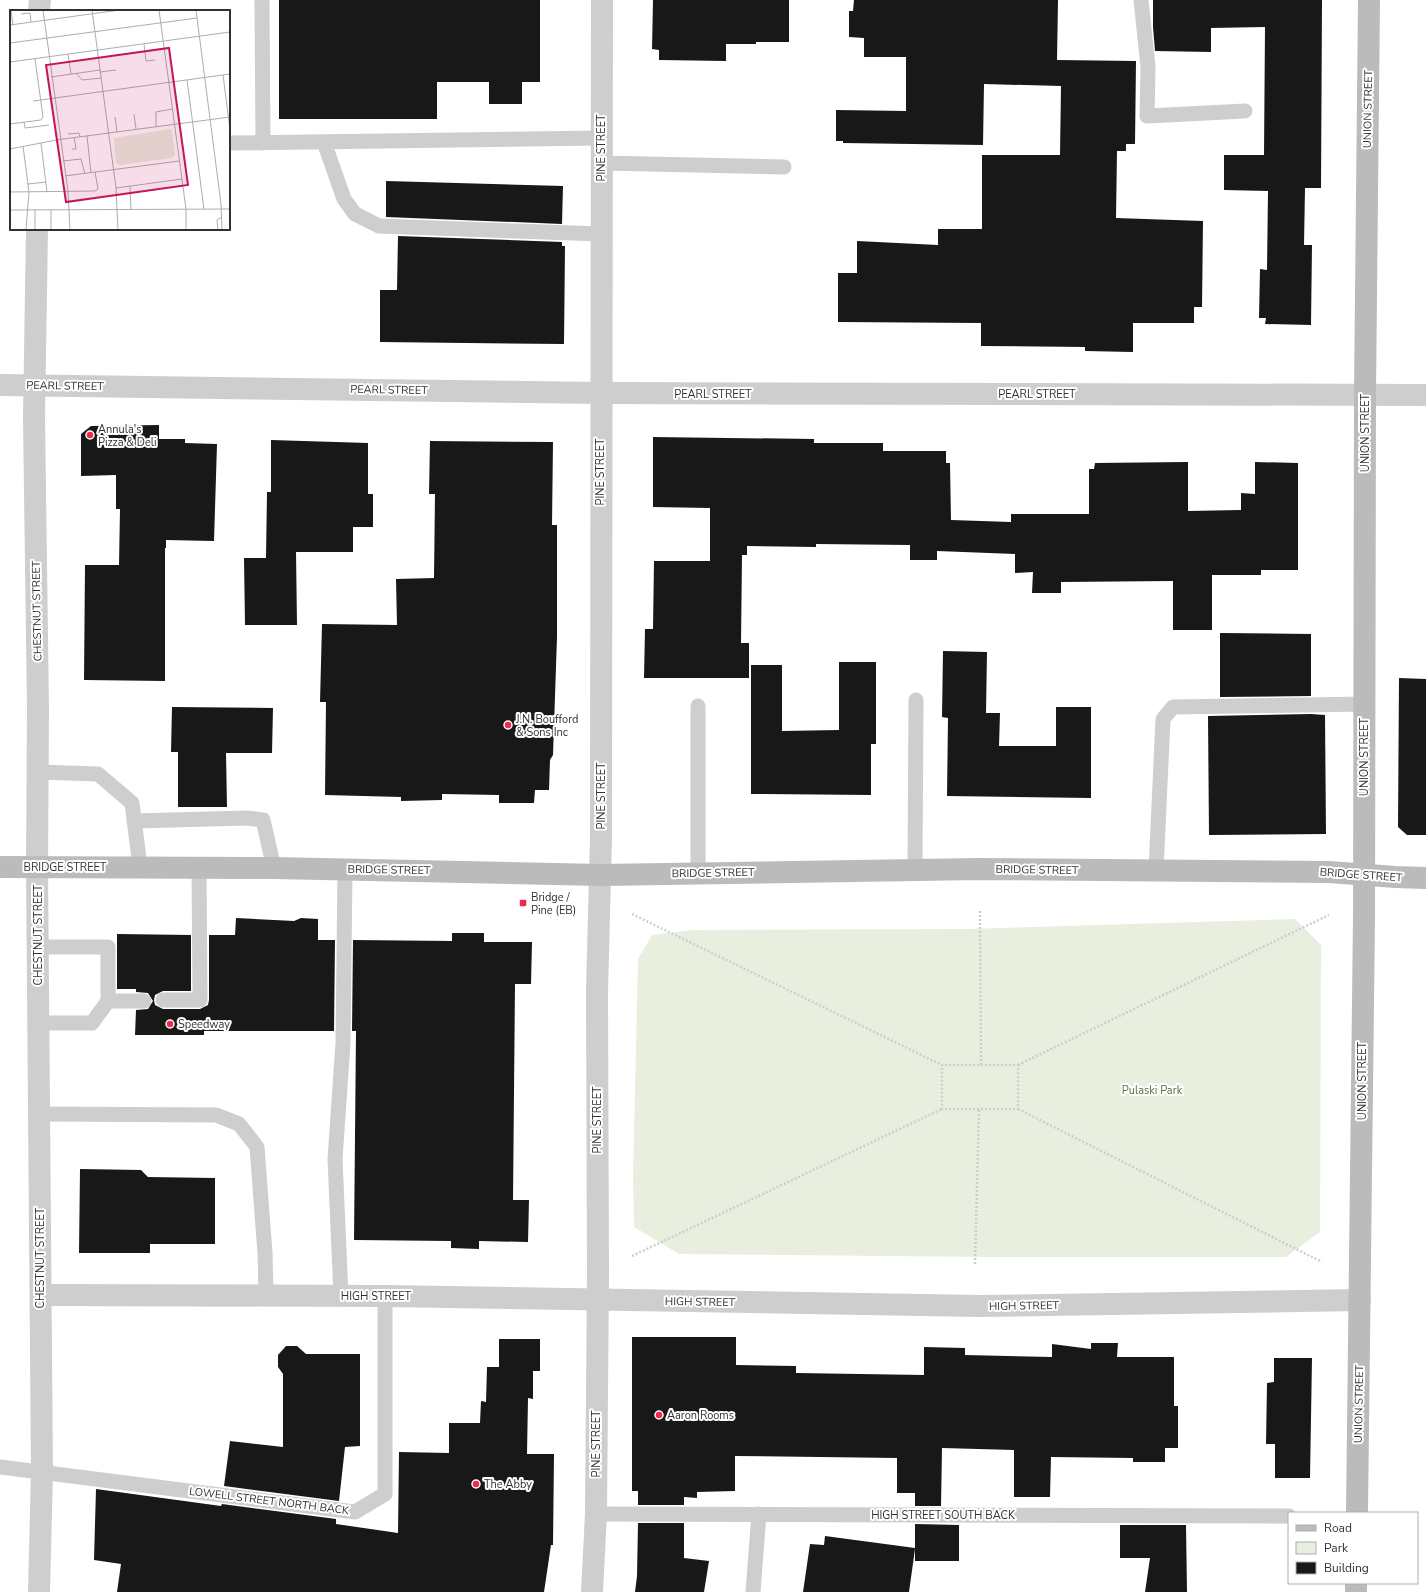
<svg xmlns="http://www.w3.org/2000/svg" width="1426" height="1592" viewBox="0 0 1426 1592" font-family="'Nunito Sans',sans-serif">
  <rect width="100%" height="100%" fill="#fff"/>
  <path fill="#e9efdf" d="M 1295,919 L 1321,945 L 1320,1232 L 1286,1257 L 986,1257 L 679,1254 L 634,1227 L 633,1177 L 638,959 L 652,935 L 693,930 L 967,929 Z"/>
  <g fill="#181818">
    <path d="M 279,0 L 540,0 L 540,82 L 522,82 L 522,104 L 489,104 L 489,82 L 437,82 L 437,119 L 279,119 Z"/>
    <path d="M 653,0 L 789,0 L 789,42 L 756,42 L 756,44 L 726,44 L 726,61 L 659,60 L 659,50 L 652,49 Z"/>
    <path d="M 854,0 L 1058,0 L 1057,60 L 1136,61 L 1135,144 L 1126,144 L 1126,151 L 1117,151 L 1116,218 L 1203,221 L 1202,307 L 1194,307 L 1194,323 L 1133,323 L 1133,352 L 1085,351 L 1085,347 L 981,346 L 981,323 L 838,322 L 838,273 L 857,273 L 857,241 L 938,245 L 938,229 L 982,229 L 982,155 L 1060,155 L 1061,86 L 984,84 L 983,145 L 843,143 L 843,141 L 836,141 L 836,110 L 906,111 L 906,57 L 864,57 L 864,38 L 849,37 L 849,11 L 853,11 Z"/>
    <path d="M 1153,0 L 1322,0 L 1321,188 L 1305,188 L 1304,245 L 1312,245 L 1311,325 L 1265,324 L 1266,318 L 1259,318 L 1260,269 L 1267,270 L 1268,191 L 1224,190 L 1224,155 L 1264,155 L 1265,27 L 1211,28 L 1211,52 L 1155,51 L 1153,27 Z"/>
    <path d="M 386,181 L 563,186 L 562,224 L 386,217 Z"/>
    <path d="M 398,236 L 562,242 L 562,246 L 565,246 L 564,344 L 380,342 L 380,290 L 397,290 Z"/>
    <path d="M 159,425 L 159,439 L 185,439 L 185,443 L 217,444 L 214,541 L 166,540 L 166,548 L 165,548 L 165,681 L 84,680 L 85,565 L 119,565 L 120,509 L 116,509 L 116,475 L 81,476 L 81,434 L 91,426 Z"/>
    <path d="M 653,437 L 814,439 L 814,443 L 883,443 L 883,451 L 946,451 L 946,463 L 950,463 L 951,520 L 1011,522 L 1011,514 L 1089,514 L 1089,469 L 1094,469 L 1095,463 L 1188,462 L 1188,511 L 1241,510 L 1241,493 L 1255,494 L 1255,462 L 1298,463 L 1298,570 L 1261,570 L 1261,575 L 1212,575 L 1212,630 L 1173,630 L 1173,581 L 1061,582 L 1061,593 L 1032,593 L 1033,572 L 1015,573 L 1015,554 L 937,551 L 937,560 L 910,560 L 910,545 L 816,544 L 816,547 L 747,546 L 747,555 L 742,555 L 741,643 L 749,643 L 749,678 L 644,678 L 645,629 L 653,629 L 654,561 L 710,561 L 710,508 L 653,507 Z"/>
    <path d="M 271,440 L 368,443 L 368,494 L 373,494 L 373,527 L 353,527 L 353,552 L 296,552 L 297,625 L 245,625 L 244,558 L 266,558 L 267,492 L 271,492 Z"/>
    <path d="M 430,441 L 553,442 L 552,525 L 557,525 L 557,637 L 553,755 L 550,760 L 549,790 L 535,790 L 534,803 L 499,803 L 499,795 L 442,794 L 442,800 L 401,801 L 401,797 L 325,795 L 326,702 L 320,702 L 322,624 L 397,625 L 396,579 L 434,578 L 435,494 L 429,494 Z"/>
    <path d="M 1220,633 L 1311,634 L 1311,696 L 1220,697 Z"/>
    <path d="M 943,651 L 987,652 L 986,713 L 1000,713 L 999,746 L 1056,746 L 1056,707 L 1091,707 L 1091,798 L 947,796 L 948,718 L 942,717 Z"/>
    <path d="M 839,662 L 876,662 L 876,744 L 871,744 L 871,795 L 751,794 L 751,665 L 782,665 L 782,731 L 839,730 Z"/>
    <path d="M 1399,678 L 1426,679 L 1426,835 L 1407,835 L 1398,827 Z"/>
    <path d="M 172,707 L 273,708 L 272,753 L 226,753 L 227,807 L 178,807 L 178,752 L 171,752 Z"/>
    <path d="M 1311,714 L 1325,715 L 1326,834 L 1209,835 L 1208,716 Z"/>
    <path d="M 236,918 L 294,921 L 301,918 L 318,919 L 318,940 L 335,940 L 334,1031 L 204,1031 L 204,1035 L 135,1035 L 136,1010 L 148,1009 L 153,1001 L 148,993 L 136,992 L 136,989 L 117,989 L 117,934 L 191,935 L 191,991 L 163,991 L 155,995 L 154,1000 L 155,1005 L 163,1009 L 200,1009 L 208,1005 L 209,1000 L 209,935 L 235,935 Z"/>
    <path d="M 452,933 L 484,933 L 484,942 L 532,942 L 531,984 L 515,984 L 513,1200 L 529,1200 L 528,1242 L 479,1241 L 479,1249 L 451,1248 L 451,1241 L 354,1240 L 356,1031 L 352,1031 L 353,940 L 452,941 Z"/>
    <path d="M 80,1169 L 141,1170 L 148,1177 L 215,1178 L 215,1244 L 150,1244 L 150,1253 L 79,1253 Z"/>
    <path d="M 632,1337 L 736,1337 L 736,1365 L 796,1366 L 796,1373 L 924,1375 L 924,1347 L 965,1348 L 965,1355 L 1052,1357 L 1052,1344 L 1091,1349 L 1091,1343 L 1118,1343 L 1117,1357 L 1174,1357 L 1174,1406 L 1178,1406 L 1178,1448 L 1165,1448 L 1165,1462 L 1133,1462 L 1133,1458 L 1051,1457 L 1050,1497 L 1014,1497 L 1014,1450 L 942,1448 L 941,1506 L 915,1506 L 915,1493 L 897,1493 L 897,1458 L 735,1456 L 735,1491 L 697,1492 L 697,1498 L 684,1497 L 684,1505 L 638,1505 L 638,1491 L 632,1491 Z"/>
    <path d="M 499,1339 L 540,1339 L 540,1371 L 533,1371 L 533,1399 L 528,1398 L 527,1454 L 554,1454 L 553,1545 L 551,1545 L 544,1592 L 117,1592 L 121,1564 L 94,1560 L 96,1489 L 221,1506 L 222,1504 L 336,1519 L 336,1524 L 398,1533 L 399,1452 L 449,1453 L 449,1423 L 480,1423 L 481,1401 L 486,1402 L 487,1367 L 499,1367 Z"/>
    <path d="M 286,1346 L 297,1346 L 306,1354 L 360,1354 L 360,1446 L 345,1447 L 339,1501 L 224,1486 L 230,1441 L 283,1447 L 283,1374 L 278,1367 L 278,1355 Z"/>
    <path d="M 1274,1358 L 1312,1358 L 1310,1478 L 1275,1478 L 1275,1444 L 1266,1444 L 1267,1383 L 1274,1382 Z"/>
    <path d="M 638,1523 L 684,1523 L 684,1558 L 709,1561 L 704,1592 L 635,1592 L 637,1576 Z"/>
    <path d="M 915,1524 L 959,1525 L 959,1561 L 915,1561 L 915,1549 L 909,1592 L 803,1592 L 810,1544 L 824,1545 L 825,1536 L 915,1548 Z"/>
    <path d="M 1120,1525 L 1186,1525 L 1187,1592 L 1145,1592 L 1150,1558 L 1120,1558 Z"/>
  </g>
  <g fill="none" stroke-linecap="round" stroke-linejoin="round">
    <g stroke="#cecece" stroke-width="2.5" stroke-dasharray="2 2" stroke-linecap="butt">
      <path d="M 980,911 L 981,1065"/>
      <path d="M 632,914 L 942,1065 L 1018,1065 L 1018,1109 L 942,1109 L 942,1065"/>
      <path d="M 1018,1065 L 1329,915"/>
      <path d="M 1018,1109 L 1322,1262"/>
      <path d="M 632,1256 L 942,1109"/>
      <path d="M 975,1264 L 979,1109"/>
    </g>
    <g stroke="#cecece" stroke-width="15">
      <path d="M 262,0 L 263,143"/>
      <path d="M 1141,0 L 1148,67 L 1147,116 L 1245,111"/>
      <path d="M 324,142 L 344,199 L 355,214 L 379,226 L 601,234"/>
      <path d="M 229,143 L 601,138"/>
      <path d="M 601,163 L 784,167"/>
      <path d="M 698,706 L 698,873"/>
      <path d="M 38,772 L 98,774 L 132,803 L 140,867"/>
      <path d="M 134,821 L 247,818 L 263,820 L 274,868"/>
      <path d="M 915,870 L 916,700"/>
      <path d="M 1156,871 L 1163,719 L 1173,707 L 1365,704"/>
      <path d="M 38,947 L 108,947 L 108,1001"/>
      <path d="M 163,1000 L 200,1000 L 199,867"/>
      <path d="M 39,1023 L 92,1023 L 108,1001 L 144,1001"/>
      <path d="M 39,1114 L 216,1115 L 239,1124 L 257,1147 L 265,1253 L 266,1296"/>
      <path d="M 341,1296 L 335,1159 L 343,1043 L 345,869"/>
      <path d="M 0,1467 L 355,1512 L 385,1494 L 385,1296"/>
      <path d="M 596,1514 L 1289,1516"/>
      <path d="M 753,1592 L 759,1514"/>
    </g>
    <g stroke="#cecece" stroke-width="22">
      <path d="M 39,11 L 40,0"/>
      <path d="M 37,229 L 34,418 L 38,709 L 37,867 L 42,1472 L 39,1592"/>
      <path d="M 0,385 L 601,393 L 1426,395"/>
      <path d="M 41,1295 L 385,1296 L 980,1306 L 1360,1300"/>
      <path d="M 592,1592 L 596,1514 L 598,1274 L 597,991 L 601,838 L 602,0"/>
    </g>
    <g stroke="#bbb" stroke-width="22">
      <path d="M 0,867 L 274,868 L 601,875 L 979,869 L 1329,872 L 1395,877 L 1426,878"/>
      <path d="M 1357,1513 L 1364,918 L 1365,394 L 1369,0"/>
      <path d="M 1356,1592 L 1356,1583"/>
    </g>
  </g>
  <g fill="#f12b47" stroke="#fff" stroke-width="1.5">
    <circle cx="90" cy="435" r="4"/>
    <circle cx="508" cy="725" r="4"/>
    <rect x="519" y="899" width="8" height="8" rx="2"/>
    <circle cx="170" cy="1024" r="4"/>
    <circle cx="659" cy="1415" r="4"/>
    <circle cx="476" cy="1484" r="4"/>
  </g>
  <g text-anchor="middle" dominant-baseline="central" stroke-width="4" stroke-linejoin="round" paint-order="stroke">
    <g font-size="11" fill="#313131" stroke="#fff">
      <text transform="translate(1368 109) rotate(-89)">UNION STREET</text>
      <text transform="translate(601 148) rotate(-90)">PINE STREET</text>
      <text transform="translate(65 386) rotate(1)">PEARL STREET</text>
      <text transform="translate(389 390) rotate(1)">PEARL STREET</text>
      <text x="713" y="394">PEARL STREET</text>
      <text x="1037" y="394">PEARL STREET</text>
      <text transform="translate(1365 433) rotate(-90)">UNION STREET</text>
      <text transform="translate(600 472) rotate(-90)">PINE STREET</text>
      <text transform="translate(37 611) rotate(-91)">CHESTNUT STREET</text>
      <text transform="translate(1364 757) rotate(-90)">UNION STREET</text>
      <text transform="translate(601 796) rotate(-90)">PINE STREET</text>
      <text x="65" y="867">BRIDGE STREET</text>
      <text transform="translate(389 870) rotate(1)">BRIDGE STREET</text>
      <text transform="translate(1037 870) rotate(1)">BRIDGE STREET</text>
      <text transform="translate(713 873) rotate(-1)">BRIDGE STREET</text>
      <text transform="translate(1361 875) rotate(4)">BRIDGE STREET</text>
      <text transform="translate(38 935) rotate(-90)">CHESTNUT STREET</text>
      <text transform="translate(1362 1081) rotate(-90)">UNION STREET</text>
      <text transform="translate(597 1120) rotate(-90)">PINE STREET</text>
      <text transform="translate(40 1258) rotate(-90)">CHESTNUT STREET</text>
      <text x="376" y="1296">HIGH STREET</text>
      <text transform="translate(700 1302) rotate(1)">HIGH STREET</text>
      <text transform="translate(1024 1306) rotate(-1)">HIGH STREET</text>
      <text transform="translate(1359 1404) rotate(-89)">UNION STREET</text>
      <text transform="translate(596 1444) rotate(-90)">PINE STREET</text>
      <text transform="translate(269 1501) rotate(7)">LOWELL STREET NORTH BACK</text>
      <text x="943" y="1515">HIGH STREET SOUTH BACK</text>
    </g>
    <g font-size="11" fill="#313131" stroke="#fff" text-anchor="start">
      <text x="98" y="429">Annula's<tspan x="98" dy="13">Pizza &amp; Deli</tspan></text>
      <text x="516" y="719">J.N. Boufford<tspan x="516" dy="13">&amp; Sons Inc</tspan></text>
      <text x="531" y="897">Bridge /<tspan x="531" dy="13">Pine (EB)</tspan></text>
      <text x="178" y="1024">Speedway</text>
      <text x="667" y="1415">Aaron Rooms</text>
      <text x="484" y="1484">The Abby</text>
    </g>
    <g font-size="11" fill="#58713b" stroke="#fff">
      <text x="1152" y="1090">Pulaski Park</text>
    </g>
  </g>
  <g transform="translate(10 10)">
    <rect width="220" height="220" fill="#fff"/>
    <path d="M 159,119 L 162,120 L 165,145 L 162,148 L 110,155 L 106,153 L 104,128 Z" fill="#e9efdf"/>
    <path fill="none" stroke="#adadad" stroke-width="1" d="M 1,0 L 3,15M 33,0 L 58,181 L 60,220M 82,0 L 106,178 L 108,220M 149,0 L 176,199 L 176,220M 186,0 L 211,194 L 212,220M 11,4 L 20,3 L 21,12M 0,15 L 110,0M 0,33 L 187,8M 134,34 L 136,51 L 145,50M 58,44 L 61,64M 0,52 L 220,22M 90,62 L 106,60M 66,63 L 72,70 L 91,68M 213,65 L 220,119M 41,67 L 90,60M 177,70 L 194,199M 23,91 L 220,64M 124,104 L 126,119M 105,107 L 107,122M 14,112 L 15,118 L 39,115M 0,114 L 31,110 L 33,107 L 25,49M 146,116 L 146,102 L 162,99M 58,124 L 69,123 L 70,127M 77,126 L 81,163M 31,133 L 37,182M 13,136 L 19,182 L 16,220M 0,139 L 46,130 L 220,107M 62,139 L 66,139 L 64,127M 53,151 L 71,149 L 75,164M 55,166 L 169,151M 18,174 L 36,172M 120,176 L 121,199M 106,178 L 172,169M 0,182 L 85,181 L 88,179 L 85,162M 0,200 L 220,199M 25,220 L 25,199M 41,220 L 41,199M 208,220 L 207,210 L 212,207"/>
    <path fill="#c2185b" fill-opacity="0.15" stroke="#c2185b" stroke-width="2" d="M 159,38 L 178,175 L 56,192 L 36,55 Z"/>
    <rect width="220" height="220" fill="none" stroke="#313131" stroke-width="2"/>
  </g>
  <rect x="1288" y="1512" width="130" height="72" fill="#ffffff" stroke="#adadad"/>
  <rect x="1296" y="1525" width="20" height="6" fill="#bbbbbb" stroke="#adadad"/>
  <text x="1324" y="1532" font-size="12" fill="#313131">Road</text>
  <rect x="1296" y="1542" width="20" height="12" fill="#e9efdf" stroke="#adadad"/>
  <text x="1324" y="1552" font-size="12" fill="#313131">Park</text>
  <rect x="1296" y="1562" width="20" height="12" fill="#181818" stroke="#adadad"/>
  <text x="1324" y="1572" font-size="12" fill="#313131">Building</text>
</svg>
